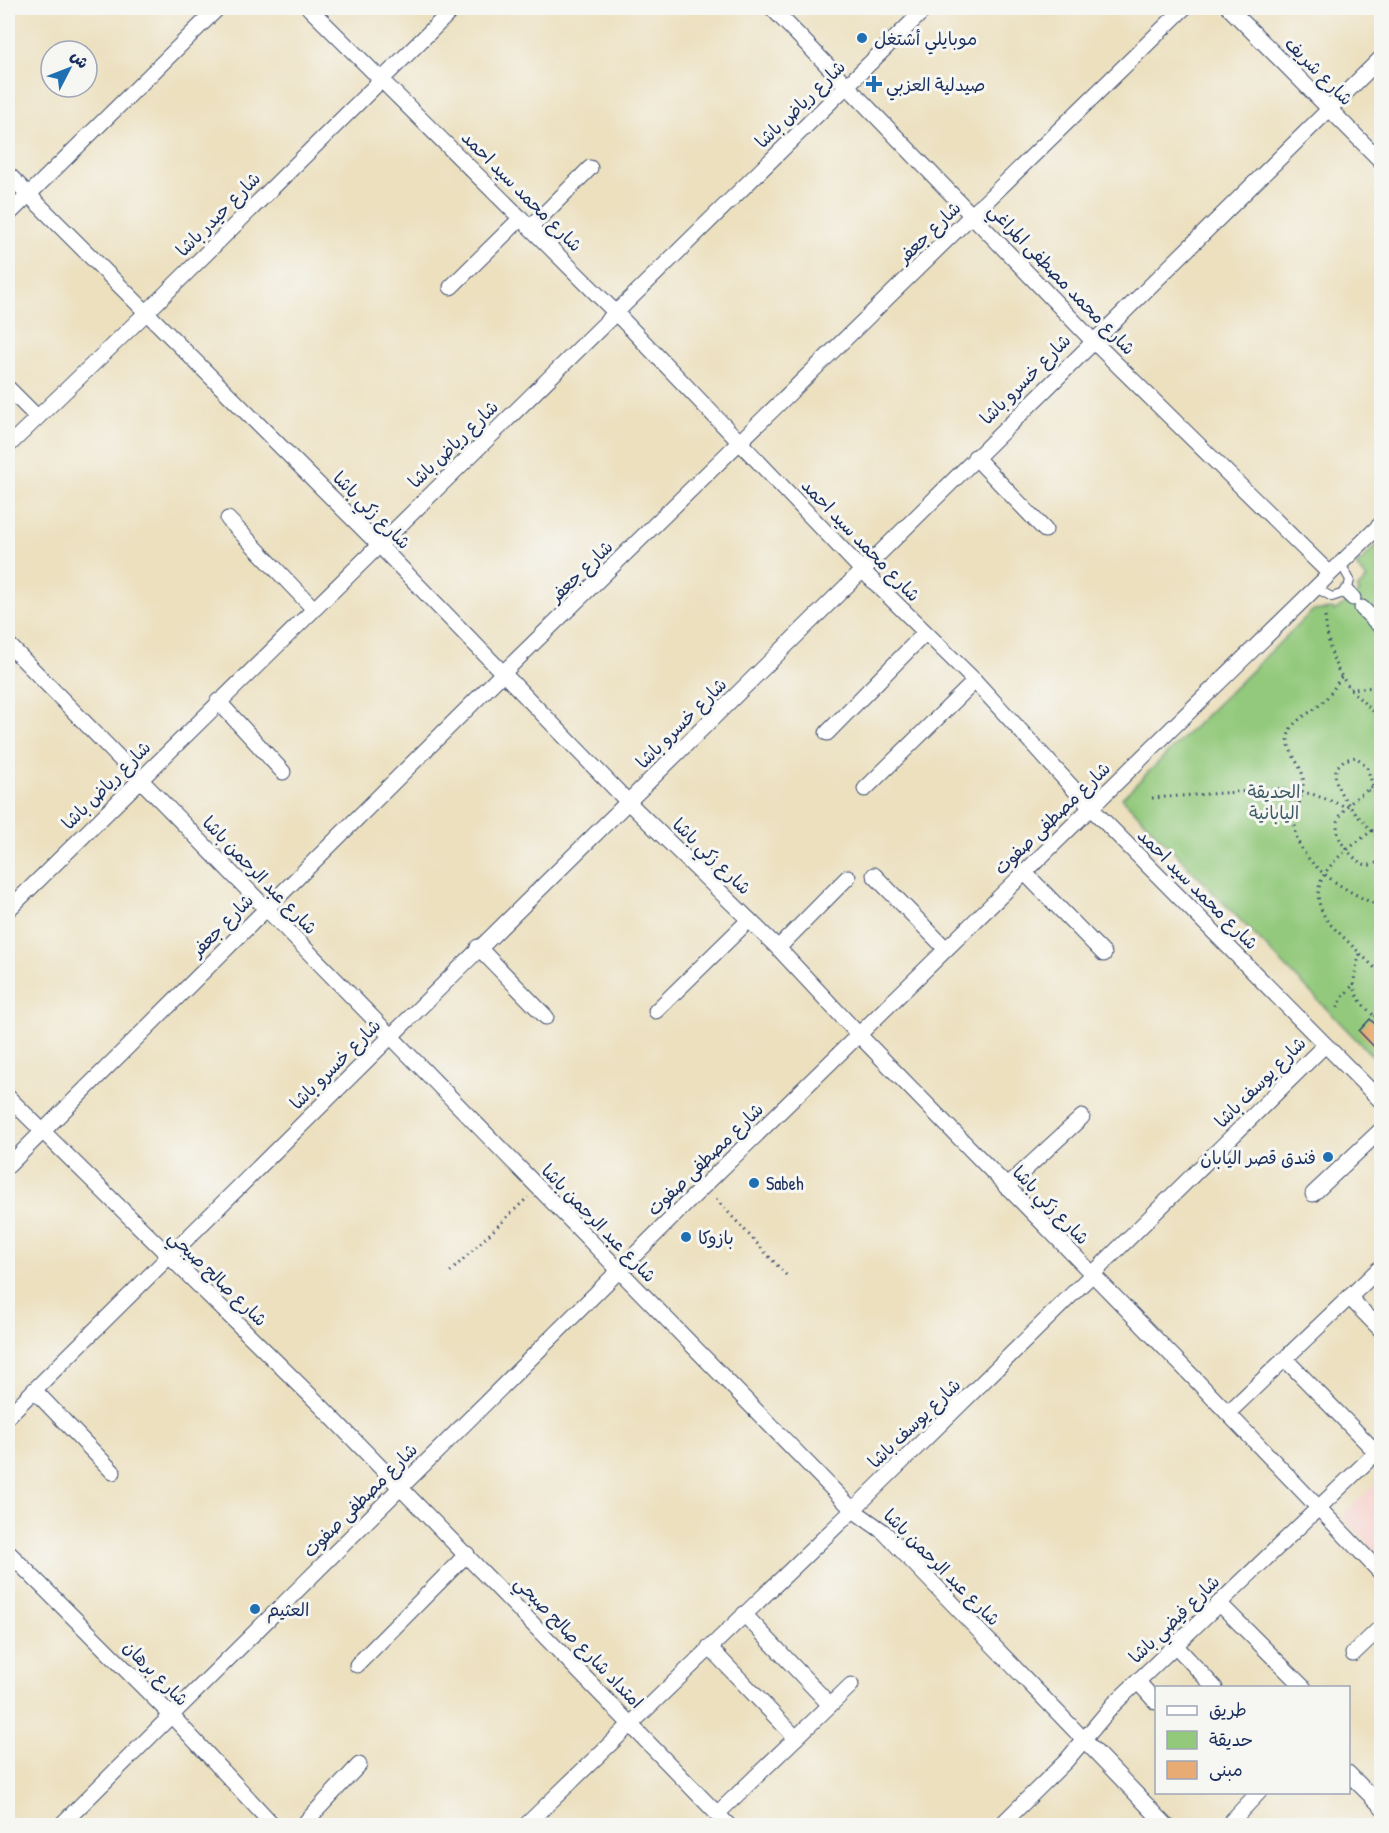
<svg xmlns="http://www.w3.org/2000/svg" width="1389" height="1833" viewBox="0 0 1389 1833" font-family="'Patrick Hand','Playpen Sans Arabic',sans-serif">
  <rect width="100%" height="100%" fill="#f6f6f2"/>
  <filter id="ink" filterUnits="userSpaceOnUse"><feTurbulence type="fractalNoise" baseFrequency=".0167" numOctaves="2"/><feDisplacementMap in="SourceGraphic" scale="12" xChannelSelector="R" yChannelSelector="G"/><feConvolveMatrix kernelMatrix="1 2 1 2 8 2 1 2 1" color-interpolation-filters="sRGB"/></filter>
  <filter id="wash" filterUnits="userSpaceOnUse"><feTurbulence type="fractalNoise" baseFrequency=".008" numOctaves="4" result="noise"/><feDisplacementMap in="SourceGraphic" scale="24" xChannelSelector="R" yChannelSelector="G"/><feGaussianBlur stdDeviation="1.35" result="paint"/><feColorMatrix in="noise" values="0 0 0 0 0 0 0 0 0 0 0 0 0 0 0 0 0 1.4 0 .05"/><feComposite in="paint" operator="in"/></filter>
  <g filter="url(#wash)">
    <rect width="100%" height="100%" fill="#ece0bf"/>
    <path fill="#f7d0cc" d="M 1381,1478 L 1381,1557 L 1342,1516 Z"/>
    <path fill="#93c97b" stroke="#577c6c" stroke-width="1.5" d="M 1381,541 L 1381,1065 L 1122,798 L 1312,611 L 1332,609 L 1334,611 L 1360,592 L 1357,589 L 1367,579 L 1356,566 Z"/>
    <g id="blocks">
      <path fill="#e7ab73" d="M 1370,1019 L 1382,1031 L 1382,1055 L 1359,1031 Z"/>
    </g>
  </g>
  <g filter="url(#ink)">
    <use href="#blocks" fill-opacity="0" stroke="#3a4a6d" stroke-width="1.5"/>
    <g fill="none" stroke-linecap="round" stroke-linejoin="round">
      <g stroke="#3a4a6d" stroke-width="10">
        <path id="lane" d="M 1314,587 L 1332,597 L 1347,592 L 1350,580 L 1340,562"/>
      </g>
      <g stroke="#3a4a6d" stroke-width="17">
        <g id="street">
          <path d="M 309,8 L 616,313 L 861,569 L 975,681 L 1091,808 L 1382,1102"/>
          <path d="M 772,8 L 1092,340 L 1329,573"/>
          <path d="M 1229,8 L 1382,162"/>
          <path d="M 8,174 L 378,544 L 629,803 L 778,948 L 860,1036 L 1192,1376 L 1382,1574"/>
          <path d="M 8,215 L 218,8"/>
          <path d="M 531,227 L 590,168"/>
          <path d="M 451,287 L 521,218"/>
          <path d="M 8,388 L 37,417"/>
          <path d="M 8,446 L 146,313 L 454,8"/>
          <path d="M 975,457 L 1045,530"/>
          <path d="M 228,519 L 313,608"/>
          <path d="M 1347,592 L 1353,598"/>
          <path d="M 1362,608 L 1382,628"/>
          <path d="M 8,644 L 853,1510 L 884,1532 L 903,1552 L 1167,1826"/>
          <path d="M 218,701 L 283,772"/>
          <path d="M 827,733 L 925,633"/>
          <path d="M 865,789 L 975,681"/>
          <path d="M 1024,872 L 1104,954"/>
          <path d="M 874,875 L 946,949"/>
          <path d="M 8,910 L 926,8"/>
          <path d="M 478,947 L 546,1017"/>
          <path d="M 778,948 L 848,877"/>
          <path d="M 656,1011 L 749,920"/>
          <path d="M 8,1097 L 320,1405 L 729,1826"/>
          <path d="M 8,1166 L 503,673 L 1184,8"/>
          <path d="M 1006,1187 L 1082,1117"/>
          <path d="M 1313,1194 L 1382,1129"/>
          <path d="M 1349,1297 L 1382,1331"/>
          <path d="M 1285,1359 L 1376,1452"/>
          <path d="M 34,1390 L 113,1472"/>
          <path d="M 1228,1413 L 1382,1266"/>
          <path d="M 8,1416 C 466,963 921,508 1382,57"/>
          <path d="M 8,1552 L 171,1715 L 274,1826"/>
          <path d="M 1219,1603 L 1304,1688"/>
          <path d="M 744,1614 L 830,1705"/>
          <path d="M 1175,1645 L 1215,1688"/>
          <path d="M 709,1647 L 796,1738"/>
          <path d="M 1353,1654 L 1382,1626"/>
          <path d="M 357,1665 L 467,1554"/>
          <path d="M 1138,1682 L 1156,1702"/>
          <path d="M 1348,1773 L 1382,1807"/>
          <path d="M 717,1814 L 851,1685"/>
          <path d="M 60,1826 L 704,1186 L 1382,523"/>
          <path d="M 302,1826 L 359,1765"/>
          <path d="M 525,1826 L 853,1510 L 1325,1045"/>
          <path d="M 1000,1826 L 1066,1761 L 1114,1704 L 1382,1447"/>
          <path d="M 1227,1826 L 1259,1792"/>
        </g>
      </g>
      <g stroke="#3a4a6d" stroke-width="3" stroke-dasharray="1.5 4.5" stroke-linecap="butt">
        <path d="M 1378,568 L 1382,568"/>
        <path d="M 1325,617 C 1331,670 1342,684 1382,719"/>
        <path d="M 1341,677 C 1335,686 1330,695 1322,703 C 1313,712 1292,720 1289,733 C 1284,748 1300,763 1303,776 C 1305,794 1295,809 1295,826 C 1295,864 1352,895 1382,907"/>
        <path d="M 1350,689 L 1377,687 L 1382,692"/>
        <path d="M 1382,781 C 1355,797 1319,819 1348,851 C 1355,859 1361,866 1372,865 L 1382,860"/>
        <path d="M 1373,786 L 1367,767 L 1356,757 L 1344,760 L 1337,767 C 1327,790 1367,825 1382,841"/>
        <path d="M 1368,790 L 1382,794"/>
        <path d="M 1152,798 L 1279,789 L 1312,794 L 1347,807"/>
        <path d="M 1382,823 C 1350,849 1295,877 1329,923 L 1382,975"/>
        <path d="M 1360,954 C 1348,991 1354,998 1382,1023"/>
        <path d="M 1338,1008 L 1341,999 L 1352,986"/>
        <path d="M 1375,1017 L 1382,1010"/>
        <path d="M 716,1199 L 787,1276"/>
        <path d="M 450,1272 L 528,1197"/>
      </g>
      <use href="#lane" stroke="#fff" stroke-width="8"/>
      <use href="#street" stroke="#fff" stroke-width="15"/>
    </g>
  </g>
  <g fill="#1f6fb2" stroke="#f6f6f2" stroke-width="2">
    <circle cx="862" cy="38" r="6"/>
    <path d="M871 75h6v6h6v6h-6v6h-6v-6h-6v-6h6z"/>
    <circle cx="1328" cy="1157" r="6"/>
    <circle cx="754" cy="1183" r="6"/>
    <circle cx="686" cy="1237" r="6"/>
    <circle cx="255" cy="1609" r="6"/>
  </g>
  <g text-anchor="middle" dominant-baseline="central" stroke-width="6" stroke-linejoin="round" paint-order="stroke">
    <g font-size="18" fill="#1b2f5e" stroke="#f6f6f2" text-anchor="start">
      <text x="874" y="38">موبايلي أشتغل</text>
      <text x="886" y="84">صيدلية العزبي</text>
      <text x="1316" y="1157" text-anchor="end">فندق قصر اليابان</text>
      <text x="766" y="1183">Sabeh</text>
      <text x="698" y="1237">بازوكا</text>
      <text x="267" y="1609">العثيم</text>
    </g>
    <g font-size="18" fill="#1b2f5e" stroke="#f6f6f2">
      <text transform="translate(1319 71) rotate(45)">شارع شريف</text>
      <text transform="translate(800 104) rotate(-44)">شارع رياض باشا</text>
      <text transform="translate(522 191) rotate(45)">شارع محمد سيد احمد</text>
      <text transform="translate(218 214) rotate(-45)">شارع حيدر باشا</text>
      <text transform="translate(929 232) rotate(-44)">شارع جعفر</text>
      <text transform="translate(1062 279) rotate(46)">شارع محمد مصطفى المراغي</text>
      <text transform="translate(1025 379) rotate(-45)">شارع خسرو باشا</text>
      <text transform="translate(453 444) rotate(-44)">شارع رياض باشا</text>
      <text transform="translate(372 510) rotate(45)">شارع زكي باشا</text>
      <text transform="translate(861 540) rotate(46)">شارع محمد سيد احمد</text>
      <text transform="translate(581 571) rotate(-44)">شارع جعفر</text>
      <text transform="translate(681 723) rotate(-45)">شارع خسرو باشا</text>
      <text transform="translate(106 785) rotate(-45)">شارع رياض باشا</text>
      <text transform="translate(1052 818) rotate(-44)">شارع مصطفى صفوت</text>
      <text transform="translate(712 856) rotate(44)">شارع زكي باشا</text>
      <text transform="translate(260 875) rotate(46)">شارع عبد الرحمن باشا</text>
      <text transform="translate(1198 889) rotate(45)">شارع محمد سيد احمد</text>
      <text transform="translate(222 925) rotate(-45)">شارع جعفر</text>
      <text transform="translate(335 1064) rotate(-45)">شارع خسرو باشا</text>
      <text transform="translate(1260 1082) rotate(-45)">شارع يوسف باشا</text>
      <text transform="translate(705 1159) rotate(-44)">شارع مصطفى صفوت</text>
      <text transform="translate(1051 1205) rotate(46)">شارع زكي باشا</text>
      <text transform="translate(599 1223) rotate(46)">شارع عبد الرحمن باشا</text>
      <text transform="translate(218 1278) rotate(44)">شارع صالح صبحي</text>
      <text transform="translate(914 1423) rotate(-44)">شارع يوسف باشا</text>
      <text transform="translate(360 1500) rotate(-45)">شارع مصطفى صفوت</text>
      <text transform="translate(942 1567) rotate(45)">شارع عبد الرحمن باشا</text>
      <text transform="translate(1174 1619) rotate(-44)">شارع فيضي باشا</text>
      <text transform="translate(579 1642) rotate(46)">امتداد شارع صالح صبحي</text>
      <text transform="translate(156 1673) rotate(45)">شارع برهان</text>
    </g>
    <g font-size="18" fill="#3f5d67" stroke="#f6f6f2">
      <text x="1274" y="791">الحديقة<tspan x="1274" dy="21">اليابانية</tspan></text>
    </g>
  </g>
  <rect width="1389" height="1833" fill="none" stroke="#f6f6f2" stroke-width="30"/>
  <rect x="1155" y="1686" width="195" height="108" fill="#f6f6f2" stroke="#9ea6b7" stroke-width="1.5"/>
  <rect x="1167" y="1706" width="30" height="9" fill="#ffffff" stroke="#9ea6b7" stroke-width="1.5"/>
  <text x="1209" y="1716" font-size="18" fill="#1b2f5e">طريق</text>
  <rect x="1167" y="1731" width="30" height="18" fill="#93c97b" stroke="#9ea6b7" stroke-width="1.5"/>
  <text x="1209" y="1746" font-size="18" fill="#1b2f5e">حديقة</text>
  <rect x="1167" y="1761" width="30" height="18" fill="#e7ab73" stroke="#9ea6b7" stroke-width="1.5"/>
  <text x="1209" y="1776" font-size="18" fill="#1b2f5e">مبنى</text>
  <g transform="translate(69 69) rotate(48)"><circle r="28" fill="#f6f6f2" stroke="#9ea6b7" stroke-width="1.5"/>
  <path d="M0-4.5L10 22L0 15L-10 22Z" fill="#1f6fb2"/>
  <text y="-9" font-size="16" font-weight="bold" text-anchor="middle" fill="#1b2f5e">ش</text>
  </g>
</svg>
